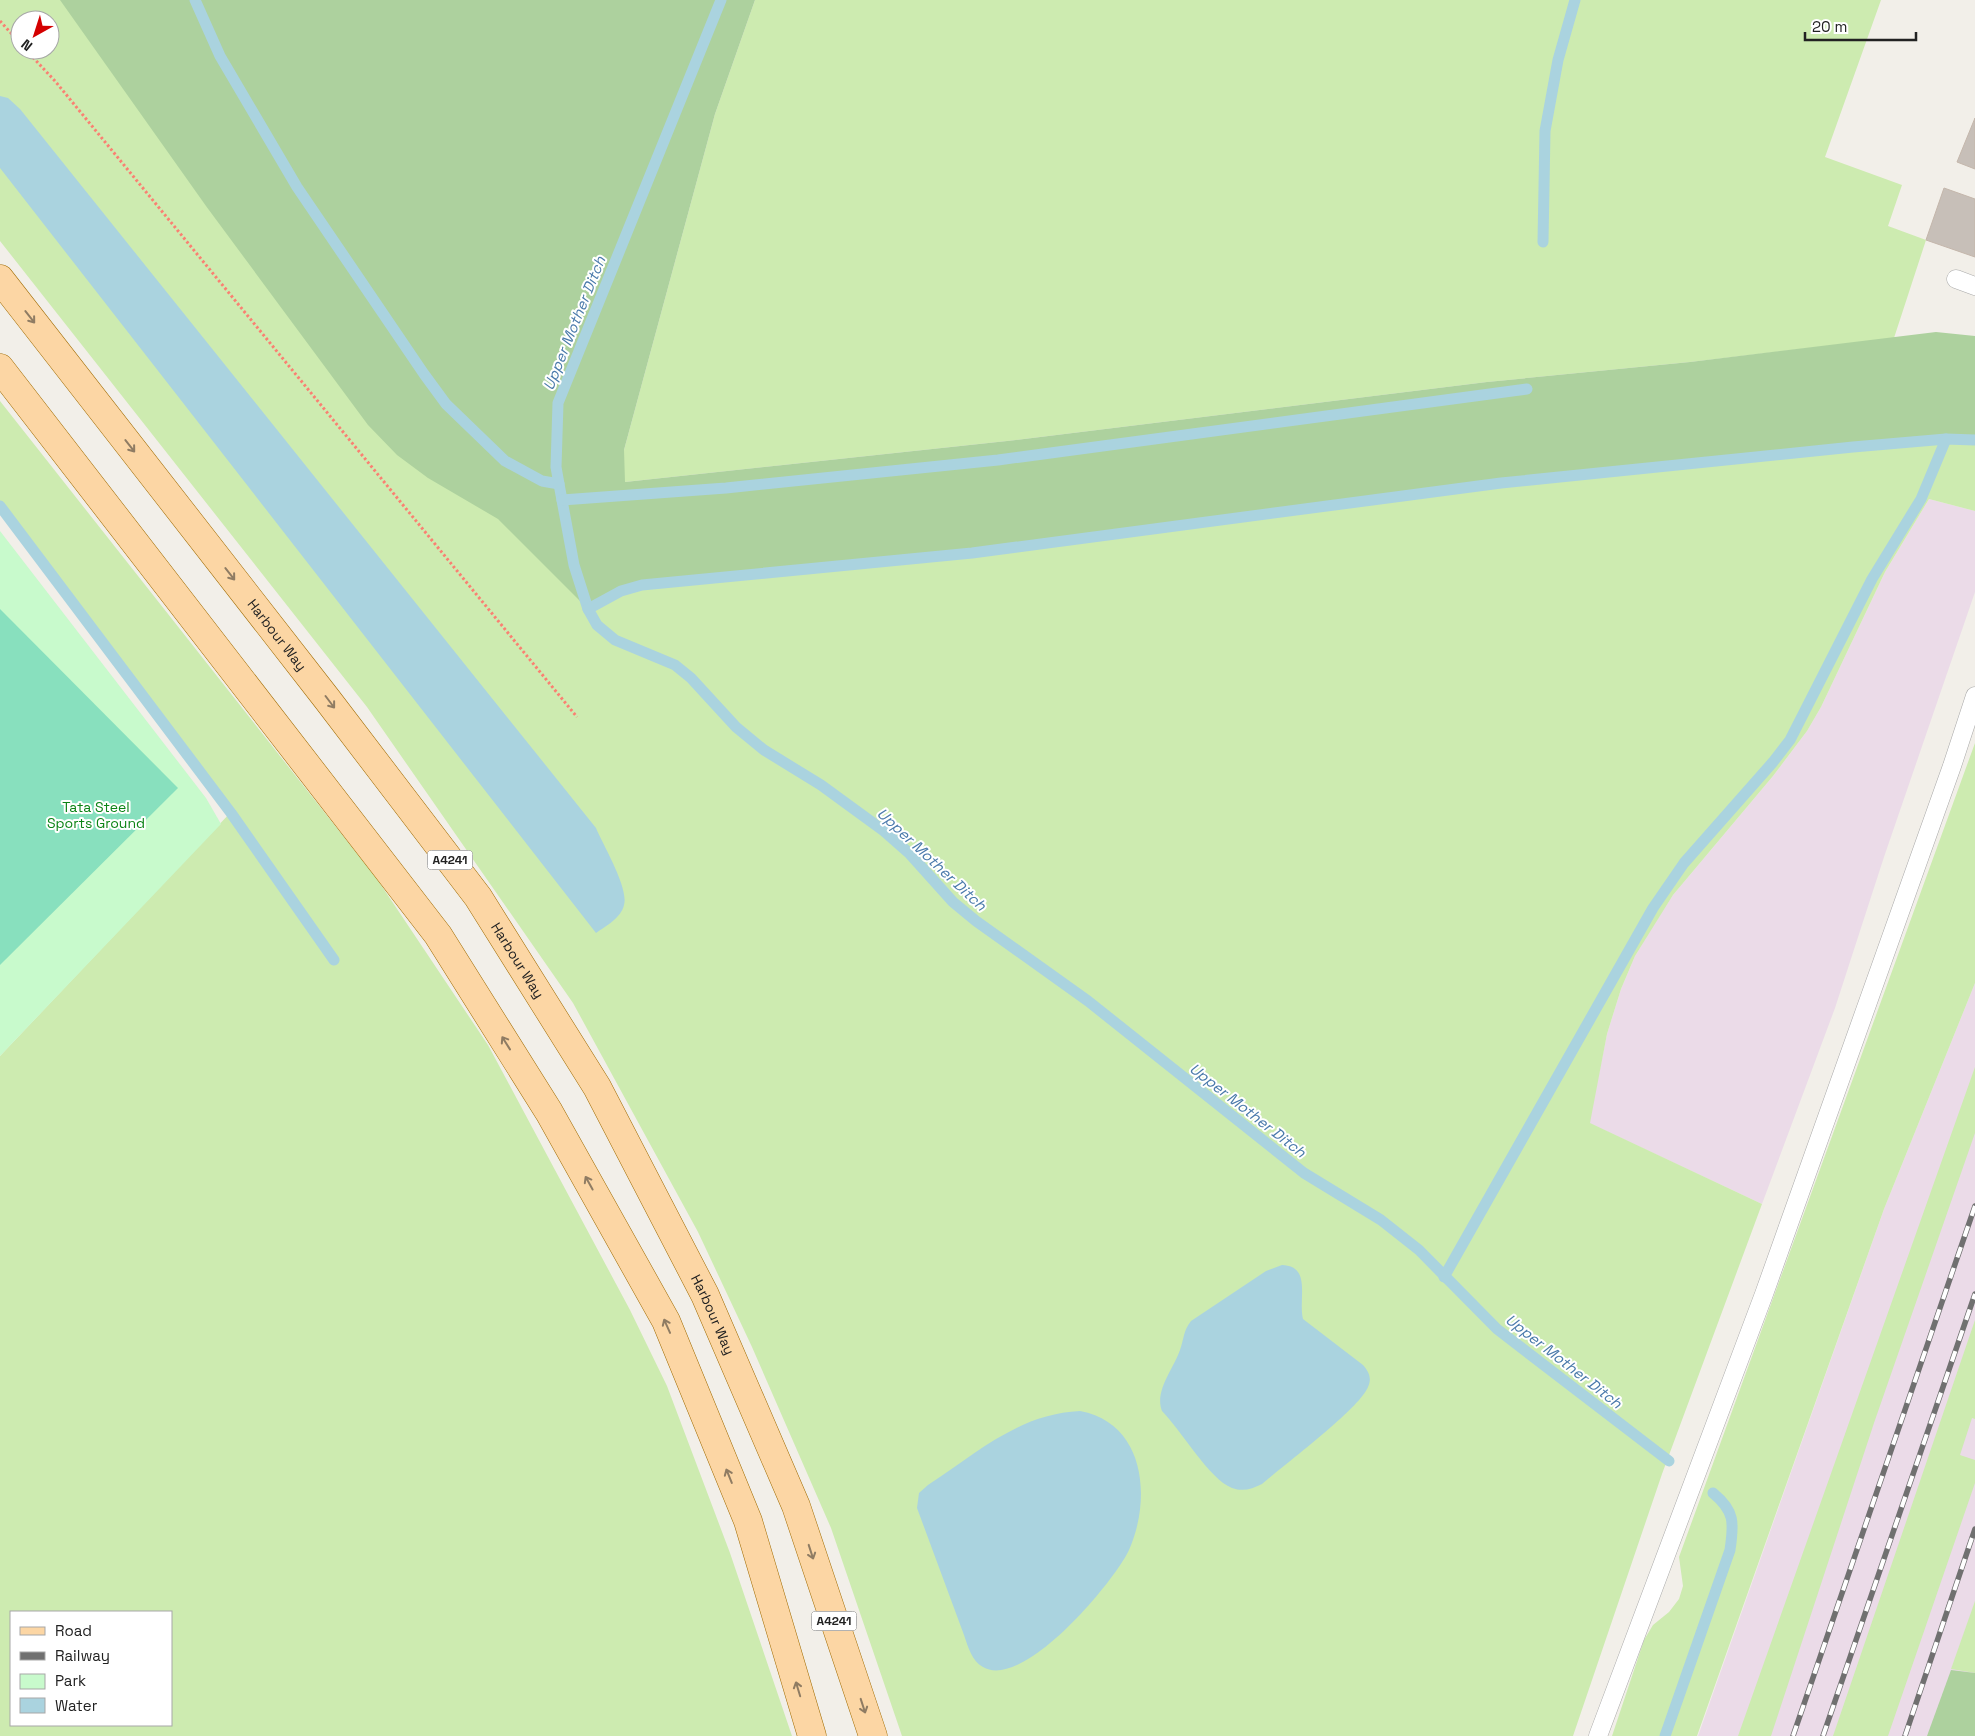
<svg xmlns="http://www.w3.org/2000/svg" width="1975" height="1736" viewBox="0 0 1975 1736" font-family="'Space Grotesk',sans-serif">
  <rect width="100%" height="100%" fill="#f2efe9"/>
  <g fill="#ebdbe8">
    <path d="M 1929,499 L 1975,511 L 1975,592 L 1884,857 L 1835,1008 L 1762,1204 L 1589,1123 L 1607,1034 L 1621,989 L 1635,956 L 1650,931 L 1673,895 L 1773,776 L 1807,731 L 1821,707 L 1885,572 Z"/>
    <path d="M 1975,983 L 1975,1736 L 1698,1736 L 1884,1209 Z"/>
  </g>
  <g fill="#cdebb0" fill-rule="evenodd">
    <path d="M 0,0 L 141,0 L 624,450 L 715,114 L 755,0 L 1881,0 L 1825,157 L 1902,185 L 1888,226 L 1926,240 L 1894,338 L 1690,362 L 1487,382 L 1007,441 L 625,482 L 625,590 L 642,585 L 1039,544 L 1501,483 L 1853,447 L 1946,439 L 1975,440 L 1975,511 L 1929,499 L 1885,572 L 1821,707 L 1807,731 L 1773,776 L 1673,895 L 1635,956 L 1621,989 L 1607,1034 L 1590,1123 L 1762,1204 L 1662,1474 L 1573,1736 L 902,1736 L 831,1528 L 752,1347 L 698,1232 L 573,1003 L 367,707 L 0,241 ZM 20,20 L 50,20 L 50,50 L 20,50 Z"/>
    <path d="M 0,401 L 377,879 L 488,1045 L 630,1310 L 667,1386 L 730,1553 L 792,1736 L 0,1736 L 0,1056 L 231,812 L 0,506 ZM 11,1612 L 171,1612 L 171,1725 L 11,1725 Z"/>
    <path d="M 1975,743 L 1975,983 L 1884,1209 L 1697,1736 L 1612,1736 L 1644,1640 L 1653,1625 L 1669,1612 L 1679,1599 L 1683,1586 L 1679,1557 Z"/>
    <path d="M 1975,1067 L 1975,1133 L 1874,1423 L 1771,1736 L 1738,1736 Z"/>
    <path d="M 1975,1320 L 1975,1419 L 1972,1418 L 1960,1455 L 1975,1460 L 1975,1483 L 1888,1736 L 1833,1736 Z"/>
    <path d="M 1975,1601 L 1975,1673 L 1951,1669 Z"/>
  </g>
  <g fill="#add19e">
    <path d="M 60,0 L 755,0 L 715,114 L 624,450 L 625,482 L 1007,441 L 1487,382 L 1690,362 L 1936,332 L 1975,336 L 1975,440 L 1946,439 L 1853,447 L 1501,483 L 972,553 L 642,585 L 621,591 L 588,609 L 498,519 L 428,478 L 397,455 L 368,425 L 206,206 Z"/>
    <path d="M 1951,1670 L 1975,1673 L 1975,1736 L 1927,1736 Z"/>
  </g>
  <path fill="#c8facc" d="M 0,531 L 206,798 L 221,824 L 0,1056 Z"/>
  <path fill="#88e0be" d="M 0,609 L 178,788 L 0,965 Z"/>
  <g fill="#aad3df">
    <path d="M 0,96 L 8,98 L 20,109 L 596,828 C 603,845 629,888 624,905 C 621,918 606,926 596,933 L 0,168 Z"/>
    <path d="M 1282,1265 C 1312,1266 1298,1299 1303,1319 L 1363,1365 C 1369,1372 1372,1378 1368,1387 C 1360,1408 1283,1466 1262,1484 C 1252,1489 1243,1492 1232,1488 C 1209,1479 1181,1430 1162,1411 C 1154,1391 1174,1368 1180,1350 C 1184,1339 1183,1331 1191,1321 L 1266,1271 Z"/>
    <path d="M 1080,1411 C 1145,1423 1152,1498 1129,1550 C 1114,1582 1023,1691 983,1667 C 972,1661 968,1647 964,1635 L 917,1508 L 919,1493 L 928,1485 C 978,1452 1019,1414 1080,1411 Z"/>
  </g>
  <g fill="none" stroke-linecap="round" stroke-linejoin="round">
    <g stroke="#aad3df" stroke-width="11">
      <path d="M 195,0 L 220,56 L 297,187 L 424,374 L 446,404 L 505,461 L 542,481 L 559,484"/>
      <path d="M 721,0 L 558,403 L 556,467 L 559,484 L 574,565 L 588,609 L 597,625 L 615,640 L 675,665 L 691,678 L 736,727 L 764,750 L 821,785 L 884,831 L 909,853 L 953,902 L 976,921 L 1088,1001 L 1304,1173 L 1381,1220 L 1419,1250 L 1497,1329 L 1669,1461"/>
      <path d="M 1543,242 L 1545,131 L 1558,60 L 1575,0"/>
      <path d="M 562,500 L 726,488 L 998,460 L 1527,389"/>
      <path d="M 0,506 L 231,813 L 334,960"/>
      <path d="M 588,609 L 621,591 L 642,585 L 972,553 L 1501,483 L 1853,447 L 1946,439 L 1975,440"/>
      <path d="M 1444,1277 L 1653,908 L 1684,863 L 1773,762 L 1790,740 L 1872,579 L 1921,499 L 1946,439"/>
      <path d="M 1665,1736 L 1730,1550 C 1734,1523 1735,1511 1713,1493"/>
    </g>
  </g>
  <g fill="#c7bfb8" stroke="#c4b6ab">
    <path d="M 1975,118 L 1975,169 L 1957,162 Z"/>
    <path d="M 1944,188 L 1975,199 L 1975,257 L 1926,240 Z"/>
  </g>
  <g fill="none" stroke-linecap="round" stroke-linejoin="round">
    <g stroke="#a9a9a9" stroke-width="19">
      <g id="service">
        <path d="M 1956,279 L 1975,286"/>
        <path d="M 1598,1736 L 1764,1294 L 1952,766 L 1975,696"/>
      </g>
    </g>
    <g stroke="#a06b00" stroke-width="29">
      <g id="primary">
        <path id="s1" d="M 0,279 L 327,699 L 478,897 L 597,1087 L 705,1295 L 796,1506 L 873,1736"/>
        <path d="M 0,368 L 438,935 L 549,1112 L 666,1321 L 748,1521 L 812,1736"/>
      </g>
    </g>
    <g stroke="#fa8072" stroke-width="3" stroke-dasharray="2.5 2.5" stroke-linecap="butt">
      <path d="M 0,21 L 20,43"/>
      <path d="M 26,50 L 55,81 L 577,717"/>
    </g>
    <use href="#service" stroke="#fff" stroke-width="18"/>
    <use href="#primary" stroke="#fcd6a4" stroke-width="28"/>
    <g stroke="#707070" stroke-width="5.5">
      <g id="rail">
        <path d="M 1793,1736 L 1975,1206"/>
        <path d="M 1823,1736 L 1975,1294"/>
        <path d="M 1905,1736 L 1975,1529"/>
      </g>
    </g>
    <use href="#rail" stroke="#fff" stroke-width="4" stroke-dasharray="11" stroke-linecap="butt"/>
  </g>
  <defs><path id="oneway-shaft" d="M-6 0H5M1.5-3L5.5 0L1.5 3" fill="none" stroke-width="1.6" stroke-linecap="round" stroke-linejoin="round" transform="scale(1.25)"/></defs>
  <g stroke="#8f7c63">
    <use href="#oneway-shaft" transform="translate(30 317) rotate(52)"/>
    <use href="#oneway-shaft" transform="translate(130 446) rotate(52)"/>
    <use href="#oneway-shaft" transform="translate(230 574) rotate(52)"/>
    <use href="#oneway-shaft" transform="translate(330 702) rotate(53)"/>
    <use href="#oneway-shaft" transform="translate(506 1043) rotate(-122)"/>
    <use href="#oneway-shaft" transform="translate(589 1183) rotate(-119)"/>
    <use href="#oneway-shaft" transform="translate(667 1326) rotate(-114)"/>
    <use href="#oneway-shaft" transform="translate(729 1476) rotate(-112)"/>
    <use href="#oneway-shaft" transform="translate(811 1552) rotate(72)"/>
    <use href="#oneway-shaft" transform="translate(798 1689) rotate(-107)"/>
    <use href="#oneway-shaft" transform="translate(863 1706) rotate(72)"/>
  </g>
  <g text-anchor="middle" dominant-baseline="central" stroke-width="4" stroke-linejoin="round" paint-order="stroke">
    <g fill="#fff" stroke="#646464" stroke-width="1">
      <rect x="427.5" y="850.5" width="45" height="19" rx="4"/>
      <rect x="811.5" y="1611.5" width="45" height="19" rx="4"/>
    </g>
    <g font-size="12" font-weight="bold" fill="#222">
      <text x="450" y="860">A4241</text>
      <text x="834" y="1621">A4241</text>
    </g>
    <g font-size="14" fill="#222" stroke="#fff">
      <text stroke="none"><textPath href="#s1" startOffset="451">Harbour Way</textPath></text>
      <text stroke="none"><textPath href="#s1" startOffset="856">Harbour Way</textPath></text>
      <text stroke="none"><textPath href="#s1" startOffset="1261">Harbour Way</textPath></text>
    </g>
    <g font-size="14" fill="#0c8416" stroke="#fff">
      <text x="96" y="807">Tata Steel<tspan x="96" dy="16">Sports Ground</tspan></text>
    </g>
    <g font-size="15" font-style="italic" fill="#4a7aab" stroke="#fff">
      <text transform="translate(574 323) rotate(-68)">Upper Mother Ditch</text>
      <text transform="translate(932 859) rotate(43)">Upper Mother Ditch</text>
      <text transform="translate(1248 1110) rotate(38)">Upper Mother Ditch</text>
      <text transform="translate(1564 1361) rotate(38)">Upper Mother Ditch</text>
    </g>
  </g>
  <rect x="10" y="1611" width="162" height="115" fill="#ffffff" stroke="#a7a7a7"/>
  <rect x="20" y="1627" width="25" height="8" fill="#fcd6a4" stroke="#a7a7a7"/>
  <text x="55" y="1636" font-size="15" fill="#222222">Road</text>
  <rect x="20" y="1652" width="25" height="8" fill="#707070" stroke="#a7a7a7"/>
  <text x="55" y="1661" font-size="15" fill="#222222">Railway</text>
  <rect x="20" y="1674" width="25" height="15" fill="#c8facc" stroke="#a7a7a7"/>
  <text x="55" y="1686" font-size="15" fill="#222222">Park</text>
  <rect x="20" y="1698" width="25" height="15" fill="#aad3df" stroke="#a7a7a7"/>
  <text x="55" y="1711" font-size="15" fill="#222222">Water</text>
  <g transform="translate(35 35) rotate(219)"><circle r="24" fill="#ffffff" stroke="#a7a7a7"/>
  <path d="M0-4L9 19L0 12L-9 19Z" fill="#d40000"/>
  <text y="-8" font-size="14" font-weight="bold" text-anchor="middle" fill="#222222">N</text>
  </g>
  <path d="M1805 32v8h111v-8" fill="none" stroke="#222222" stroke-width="2.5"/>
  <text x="1812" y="32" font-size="15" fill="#222222" stroke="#ffffff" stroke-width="4" paint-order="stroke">20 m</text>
</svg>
